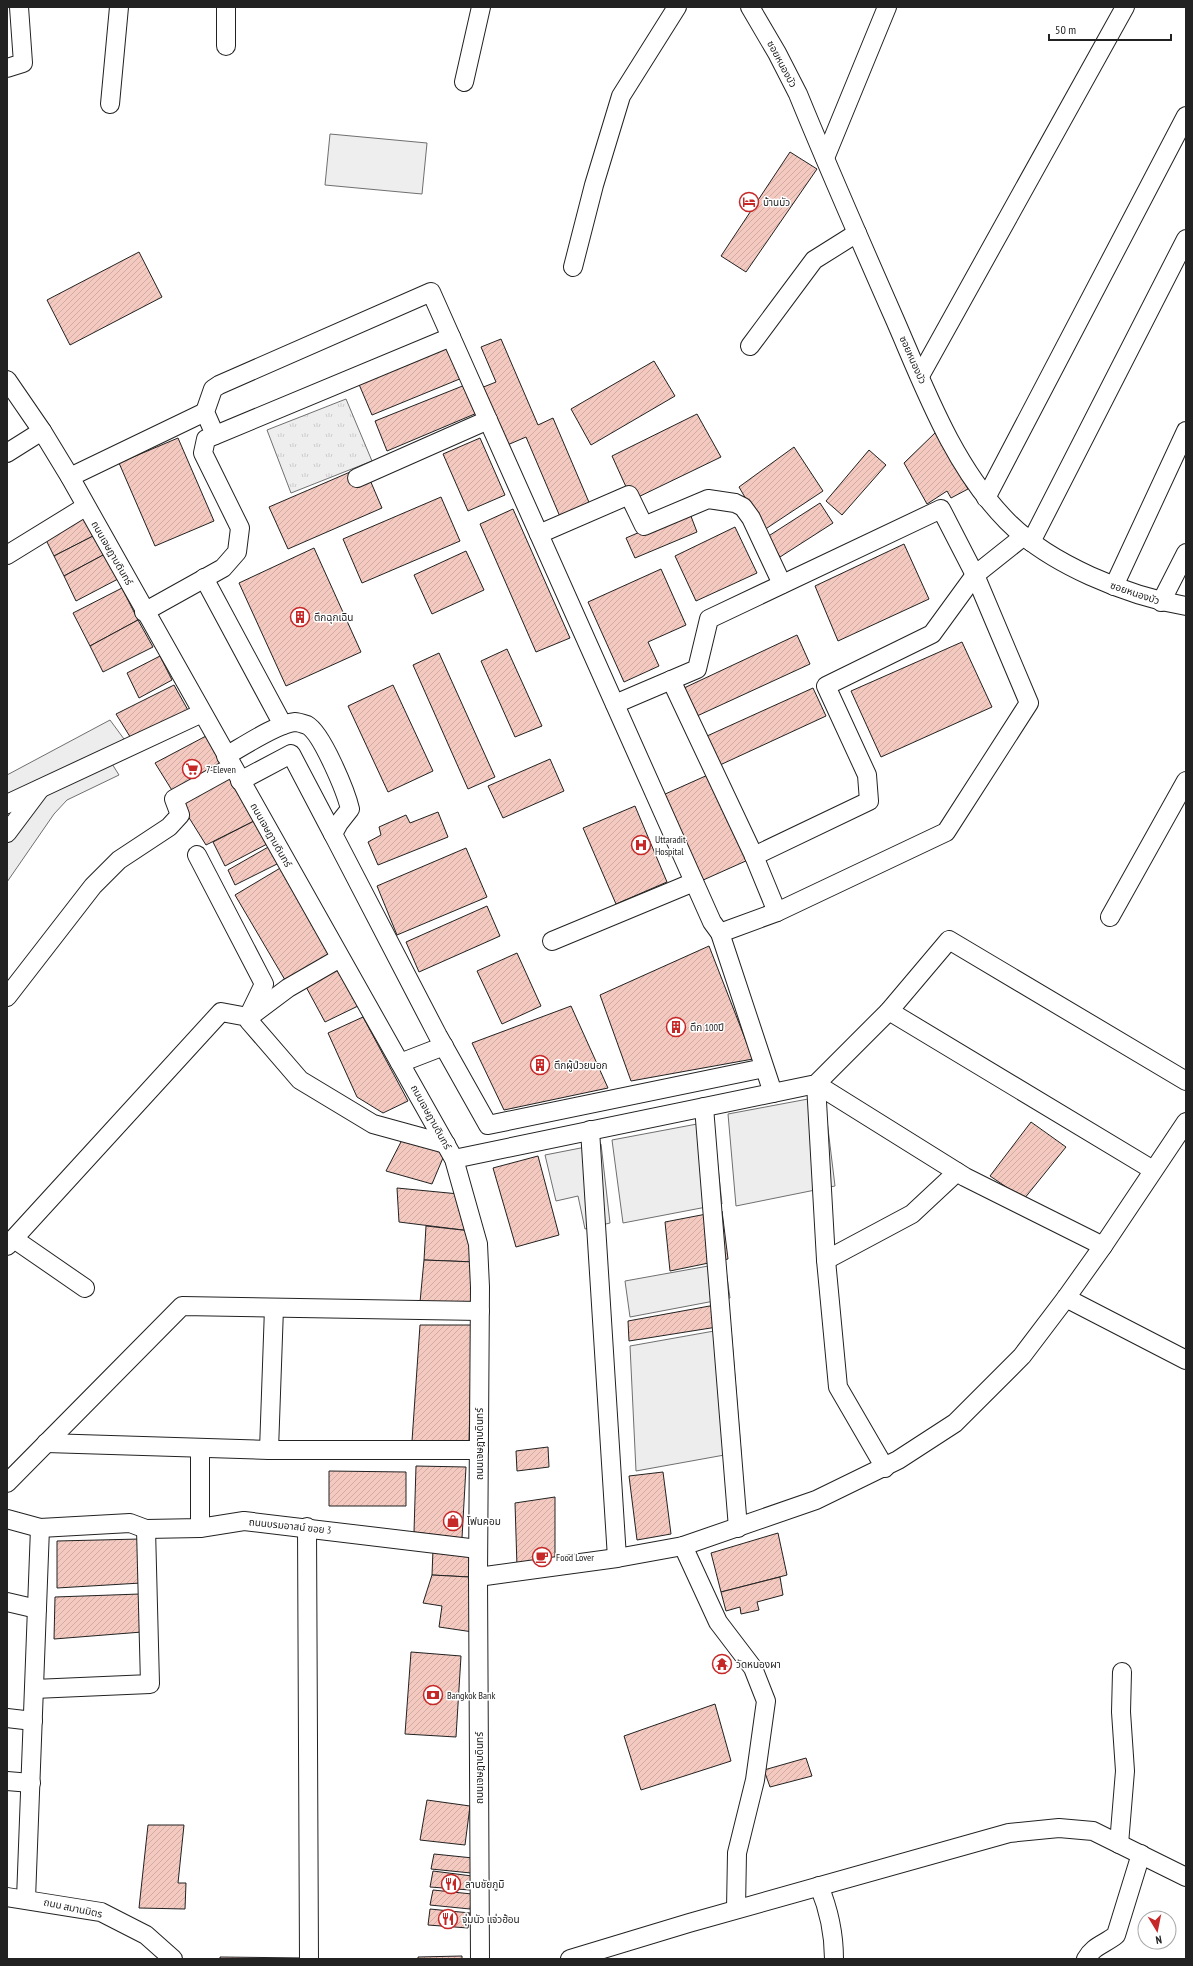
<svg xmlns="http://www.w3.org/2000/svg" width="1193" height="1966" viewBox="0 0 1193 1966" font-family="'PT Sans Narrow','Noto Sans Thai',sans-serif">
  <defs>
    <pattern id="grass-tufts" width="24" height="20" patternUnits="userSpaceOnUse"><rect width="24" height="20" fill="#eee"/><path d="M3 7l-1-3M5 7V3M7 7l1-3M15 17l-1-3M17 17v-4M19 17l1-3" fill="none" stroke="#ccc"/></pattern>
    <pattern id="building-hatch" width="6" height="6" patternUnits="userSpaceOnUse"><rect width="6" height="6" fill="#f3c9c0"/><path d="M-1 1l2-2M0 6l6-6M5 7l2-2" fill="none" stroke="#d0aca5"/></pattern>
  </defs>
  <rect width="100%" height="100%" fill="#fff"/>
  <path fill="url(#grass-tufts)" stroke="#6f6f6f" d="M 346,399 L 372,461 L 291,493 L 267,430 Z"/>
  <path fill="#eee" stroke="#6f6f6f" d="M 330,134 L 427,143 L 422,194 L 325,185 Z"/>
  <g fill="#ededed" stroke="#6f6f6f">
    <path d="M 110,720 L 124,739 L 104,751 L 119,775 L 67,800 L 54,814 L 7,882 L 7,775 Z"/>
    <path d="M 824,1096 L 835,1186 L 736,1206 L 728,1114 Z"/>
    <path d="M 713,1121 L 722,1204 L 623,1223 L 612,1140 Z"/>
    <path d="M 601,1144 L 610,1223 L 585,1229 L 578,1196 L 556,1201 L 545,1155 Z"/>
    <path d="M 725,1263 L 730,1298 L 630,1317 L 625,1281 Z"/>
    <path d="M 731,1328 L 741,1452 L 636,1471 L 630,1346 Z"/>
  </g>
  <g fill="url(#building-hatch)" stroke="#222">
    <path d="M 790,152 L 817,169 L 746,272 L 721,256 Z"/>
    <path d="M 139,252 L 162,297 L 70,345 L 47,300 Z"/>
    <path d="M 501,339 L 538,425 L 553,418 L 591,507 L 561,519 L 526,437 L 505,446 L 481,388 L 496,382 L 481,347 Z"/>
    <path d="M 449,345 L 462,378 L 372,415 L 358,382 Z"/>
    <path d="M 654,361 L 675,396 L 591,445 L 571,409 Z"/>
    <path d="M 465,385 L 477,413 L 387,451 L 375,421 Z"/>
    <path d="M 697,414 L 721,457 L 632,500 L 612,456 Z"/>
    <path d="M 937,431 L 968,489 L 951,498 L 947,491 L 927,504 L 904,463 Z"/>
    <path d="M 178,438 L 214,521 L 155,546 L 119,463 Z"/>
    <path d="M 480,438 L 505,495 L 468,511 L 443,454 Z"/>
    <path d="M 794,447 L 823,491 L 764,530 L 739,487 Z"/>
    <path d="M 869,450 L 886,465 L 842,515 L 826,501 Z"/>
    <path d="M 364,466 L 382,508 L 288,549 L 269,507 Z"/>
    <path d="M 441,497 L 460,541 L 362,583 L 343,539 Z"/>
    <path d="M 820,503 L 833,523 L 780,557 L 767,537 Z"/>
    <path d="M 513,509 L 570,638 L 536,652 L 480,524 Z"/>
    <path d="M 689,511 L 697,532 L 635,558 L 626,538 Z"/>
    <path d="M 83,513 L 95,535 L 54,556 L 44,536 Z"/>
    <path d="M 735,527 L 757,573 L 696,601 L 675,556 Z"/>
    <path d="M 95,535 L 105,554 L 64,576 L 54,556 Z"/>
    <path d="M 904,544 L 929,599 L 838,641 L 815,586 Z"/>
    <path d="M 314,548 L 361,652 L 286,686 L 239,583 Z"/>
    <path d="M 466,551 L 484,590 L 432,614 L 414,575 Z"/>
    <path d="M 105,554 L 118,579 L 76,601 L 64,576 Z"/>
    <path d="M 661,569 L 686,625 L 648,642 L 659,666 L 624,682 L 588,602 Z"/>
    <path d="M 122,588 L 138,620 L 90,646 L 73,613 Z"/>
    <path d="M 138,620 L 153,647 L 103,672 L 90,646 Z"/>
    <path d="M 797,635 L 810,664 L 697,716 L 684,688 Z"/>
    <path d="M 962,642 L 992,707 L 881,757 L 851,691 Z"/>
    <path d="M 507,649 L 542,726 L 515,737 L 481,661 Z"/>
    <path d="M 439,653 L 495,777 L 468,789 L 413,665 Z"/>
    <path d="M 160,656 L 172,680 L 139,698 L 127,673 Z"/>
    <path d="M 174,685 L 189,712 L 132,740 L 116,714 Z"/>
    <path d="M 393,685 L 433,771 L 388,792 L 348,706 Z"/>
    <path d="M 813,688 L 826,716 L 720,765 L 707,736 Z"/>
    <path d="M 206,736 L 228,775 L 178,800 L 155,763 Z"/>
    <path d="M 550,759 L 564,791 L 503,818 L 488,786 Z"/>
    <path d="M 710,774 L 748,860 L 701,881 L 663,795 Z"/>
    <path d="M 228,775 L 256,820 L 206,845 L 178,800 Z"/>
    <path d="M 635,806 L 667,882 L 616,904 L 583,828 Z"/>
    <path d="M 438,812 L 448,837 L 378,865 L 368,842 L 381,835 L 379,827 L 406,815 L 410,823 Z"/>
    <path d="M 256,820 L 269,843 L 225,866 L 213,842 Z"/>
    <path d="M 270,846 L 279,863 L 235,885 L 228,870 Z"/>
    <path d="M 466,848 L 487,897 L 397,935 L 377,886 Z"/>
    <path d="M 282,867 L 332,955 L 285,980 L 235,895 Z"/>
    <path d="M 487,906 L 500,936 L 419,972 L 406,942 Z"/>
    <path d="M 709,946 L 753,1059 L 631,1081 L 600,995 Z"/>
    <path d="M 517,953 L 541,1006 L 502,1024 L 477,971 Z"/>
    <path d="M 336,966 L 358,1006 L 325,1022 L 305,985 Z"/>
    <path d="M 571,1006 L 608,1088 L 504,1110 L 472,1043 Z"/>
    <path d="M 363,1017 L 408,1101 L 383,1113 L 357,1097 L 328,1033 Z"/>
    <path d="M 1031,1122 L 1066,1147 L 1024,1199 L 990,1176 Z"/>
    <path d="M 403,1138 L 445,1153 L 432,1184 L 386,1171 Z"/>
    <path d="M 538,1156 L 559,1235 L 516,1247 L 493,1168 Z"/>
    <path d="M 397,1188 L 459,1194 L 471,1231 L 399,1222 Z"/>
    <path d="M 722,1211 L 728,1259 L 670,1271 L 665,1222 Z"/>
    <path d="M 426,1226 L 471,1231 L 475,1262 L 424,1260 Z"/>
    <path d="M 424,1260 L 475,1262 L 476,1305 L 420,1302 Z"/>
    <path d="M 715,1305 L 717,1327 L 629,1341 L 628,1321 Z"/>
    <path d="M 420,1325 L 472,1325 L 469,1442 L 412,1441 Z"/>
    <path d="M 548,1447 L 549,1467 L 517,1471 L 516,1451 Z"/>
    <path d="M 416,1466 L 466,1467 L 462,1538 L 414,1532 Z"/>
    <path d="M 329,1471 L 406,1472 L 406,1506 L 329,1506 Z"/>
    <path d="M 663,1472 L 671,1534 L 637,1540 L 629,1476 Z"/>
    <path d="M 555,1497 L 555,1562 L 517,1567 L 515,1503 Z"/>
    <path d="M 778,1533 L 787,1575 L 721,1592 L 711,1553 Z"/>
    <path d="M 140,1539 L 141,1583 L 57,1588 L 57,1541 Z"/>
    <path d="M 433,1549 L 469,1553 L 469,1577 L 432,1575 Z"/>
    <path d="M 432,1575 L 469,1577 L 473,1632 L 439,1627 L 442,1606 L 423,1603 Z"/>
    <path d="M 780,1577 L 783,1595 L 757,1602 L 759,1610 L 741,1614 L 740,1607 L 726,1611 L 721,1592 Z"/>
    <path d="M 140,1594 L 142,1632 L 54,1639 L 55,1597 Z"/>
    <path d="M 411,1652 L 461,1656 L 456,1737 L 405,1734 Z"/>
    <path d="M 715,1704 L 731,1761 L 641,1790 L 624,1736 Z"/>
    <path d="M 806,1758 L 812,1776 L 770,1787 L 764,1770 Z"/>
    <path d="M 427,1800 L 470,1806 L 465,1845 L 420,1840 Z"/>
    <path d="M 148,1825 L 184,1825 L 178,1883 L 186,1883 L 185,1909 L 139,1908 Z"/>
    <path d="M 434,1854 L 473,1858 L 471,1873 L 431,1869 Z"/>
    <path d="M 433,1871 L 472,1876 L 470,1890 L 430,1887 Z"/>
    <path d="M 433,1890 L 472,1894 L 470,1909 L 430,1905 Z"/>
    <path d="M 430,1909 L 470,1913 L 468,1928 L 428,1925 Z"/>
    <path d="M 462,1956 L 462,1959 L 418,1959 L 418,1957 Z"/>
    <path d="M 220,1957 L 305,1958 L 305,1959 L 220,1959 Z"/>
  </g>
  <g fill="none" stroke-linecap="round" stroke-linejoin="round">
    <g stroke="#222" stroke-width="20">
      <g id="minor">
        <path d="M 750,7 L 777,53 L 798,94 C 829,170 862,245 895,320 C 925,389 953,466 1007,521 C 1049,564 1127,596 1186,606"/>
        <path d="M 226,46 L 226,7"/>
        <path d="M 7,68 L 23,63 L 19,7"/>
        <path d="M 464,82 L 481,7"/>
        <path d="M 110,104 L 119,7"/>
        <path d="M 825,158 L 887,7"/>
        <path d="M 573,267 L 594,185 L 621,96 L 677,7"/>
        <path d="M 750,346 L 814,260 L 857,233"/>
        <path d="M 920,376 L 1125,7"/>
        <path d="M 7,380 L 42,431 L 70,477 L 454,1159 L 478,1244 L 480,1287 L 478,1577 L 480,1959"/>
        <path d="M 215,435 L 205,412 L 213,389 L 219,385 L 431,292 L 451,337"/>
        <path d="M 7,453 L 42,431"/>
        <path d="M 70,477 L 205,412"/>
        <path d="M 357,478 L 488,420"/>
        <path d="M 986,498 L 1186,116"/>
        <path d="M 539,534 L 629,495 L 644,526 L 708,499 L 735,503 L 743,507 L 751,518 L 782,584"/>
        <path d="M 1031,542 L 1186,239"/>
        <path d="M 7,555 L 85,507"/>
        <path d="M 204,578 L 283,725"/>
        <path d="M 1114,586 L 1186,431"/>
        <path d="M 1161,602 L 1186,553"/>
        <path d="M 144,612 L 223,568 L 237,552 L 240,528 L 203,453 L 206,439 L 451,337 L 712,922 L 720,933 L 773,1093"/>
        <path d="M 671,680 L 754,856 L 777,912"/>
        <path d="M 615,704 L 697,669 L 709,619 L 941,509 L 975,575 L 1029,703 L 946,832 L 777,912 L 720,933"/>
        <path d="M 226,756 C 242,747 278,723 295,722 C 298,722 304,724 307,725 C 322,733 346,792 350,809 L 339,823 L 333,834 L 438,1036 L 488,1125 L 764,1068"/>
        <path d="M 240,781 L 291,754 L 333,834"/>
        <path d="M 7,804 L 202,713"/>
        <path d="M 7,833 L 40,789"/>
        <path d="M 197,855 L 264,984 L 248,1017"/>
        <path d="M 754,856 L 869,801 L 867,775 L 826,686 L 932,634 L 975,575 L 1024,536"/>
        <path d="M 1110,917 L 1186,781"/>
        <path d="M 552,941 L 694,882"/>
        <path d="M 7,997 L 93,886 L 119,860 L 169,827 L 180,815 L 174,799 L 232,767"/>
        <path d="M 889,1011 L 1153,1170"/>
        <path d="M 252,1015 L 288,988 L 340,958"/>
        <path d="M 400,1063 L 444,1046"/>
        <path d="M 816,1084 L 826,1260 L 838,1387 L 885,1468"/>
        <path d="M 816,1084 L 965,1177 L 1103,1246"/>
        <path d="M 704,1107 L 738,1528"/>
        <path d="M 590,1130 L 617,1558"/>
        <path d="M 454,1159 L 816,1084 L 889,1011 L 949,940 L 1186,1081"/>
        <path d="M 14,1239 L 85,1288"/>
        <path d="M 7,1246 L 221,1012 L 248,1017 L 249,1021 L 300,1080 L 373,1124 L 446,1144"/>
        <path d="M 826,1260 L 912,1214 L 957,1172"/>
        <path d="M 1066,1298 L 1186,1360"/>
        <path d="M 46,1443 L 269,1450 L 479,1450"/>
        <path d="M 200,1448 L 200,1528"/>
        <path d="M 269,1450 L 274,1308"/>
        <path d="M 7,1483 L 182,1306 L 480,1311"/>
        <path d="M 7,1519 L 40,1528 L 130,1523 L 146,1529 L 200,1528 L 244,1521 L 478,1549"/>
        <path d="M 307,1527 L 309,1959"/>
        <path d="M 683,1546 L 718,1622 L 753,1668 L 766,1701 L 755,1780 L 737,1853 L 736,1909"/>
        <path d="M 478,1577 L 617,1558 L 683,1546 L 816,1500 L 898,1460 L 955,1423 L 1022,1356 L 1066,1298 L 1103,1246 L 1186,1122"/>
        <path d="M 7,1602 L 37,1609"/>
        <path d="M 34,1689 L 150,1684 L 146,1529"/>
        <path d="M 7,1718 L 33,1721"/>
        <path d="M 7,1781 L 31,1783"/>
        <path d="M 1119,1844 L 1125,1771 L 1121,1712 L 1122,1672"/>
        <path d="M 819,1886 C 829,1910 834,1933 834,1959"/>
        <path d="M 7,1897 L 101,1912 L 146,1935 L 173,1959"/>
        <path d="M 26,1899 L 40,1528"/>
        <path d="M 570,1959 L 689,1923 L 1009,1833 L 1059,1828 L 1093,1831 L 1186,1877"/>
        <path d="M 1086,1959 C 1093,1946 1105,1944 1116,1935 L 1141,1854"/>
      </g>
    </g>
    <use href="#minor" stroke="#fff" stroke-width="18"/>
  </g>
  <defs>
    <g id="hotel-ring" transform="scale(1)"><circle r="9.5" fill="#fff" stroke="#c62828" stroke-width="1.5"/><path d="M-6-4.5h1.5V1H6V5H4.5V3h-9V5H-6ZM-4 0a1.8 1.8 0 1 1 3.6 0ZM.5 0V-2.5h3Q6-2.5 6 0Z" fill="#c62828"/></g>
    <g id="building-ring" transform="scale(1)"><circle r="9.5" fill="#fff" stroke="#c62828" stroke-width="1.5"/><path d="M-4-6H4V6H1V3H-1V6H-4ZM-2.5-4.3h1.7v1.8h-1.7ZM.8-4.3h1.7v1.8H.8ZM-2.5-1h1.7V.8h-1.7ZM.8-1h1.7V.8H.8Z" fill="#c62828"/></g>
    <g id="supermarket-ring" transform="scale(1)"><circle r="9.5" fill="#fff" stroke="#c62828" stroke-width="1.5"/><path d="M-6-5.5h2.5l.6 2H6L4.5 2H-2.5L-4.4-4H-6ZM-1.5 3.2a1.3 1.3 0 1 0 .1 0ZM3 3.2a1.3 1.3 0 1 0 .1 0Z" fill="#c62828"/></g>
    <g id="hospital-ring" transform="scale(1)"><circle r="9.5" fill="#fff" stroke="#c62828" stroke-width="1.5"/><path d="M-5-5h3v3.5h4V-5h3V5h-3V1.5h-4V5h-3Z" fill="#c62828"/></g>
    <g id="shop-ring" transform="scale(1)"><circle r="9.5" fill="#fff" stroke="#c62828" stroke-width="1.5"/><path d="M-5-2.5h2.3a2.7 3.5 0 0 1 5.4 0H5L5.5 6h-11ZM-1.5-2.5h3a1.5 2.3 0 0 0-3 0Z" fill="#c62828"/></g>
    <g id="cafe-ring" transform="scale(1)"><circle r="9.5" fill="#fff" stroke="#c62828" stroke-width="1.5"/><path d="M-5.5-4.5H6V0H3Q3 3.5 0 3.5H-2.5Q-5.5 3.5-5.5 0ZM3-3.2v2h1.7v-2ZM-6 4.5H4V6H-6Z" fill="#c62828"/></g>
    <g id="temple-ring" transform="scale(1)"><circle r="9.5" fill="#fff" stroke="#c62828" stroke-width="1.5"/><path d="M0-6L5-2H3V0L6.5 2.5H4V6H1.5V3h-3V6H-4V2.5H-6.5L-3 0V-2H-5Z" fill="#c62828"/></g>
    <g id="bank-ring" transform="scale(1)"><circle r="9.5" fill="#fff" stroke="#c62828" stroke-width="1.5"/><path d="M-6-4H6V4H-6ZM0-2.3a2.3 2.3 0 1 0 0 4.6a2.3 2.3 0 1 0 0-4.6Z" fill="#c62828"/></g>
    <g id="restaurant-ring" transform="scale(1)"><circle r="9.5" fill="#fff" stroke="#c62828" stroke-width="1.5"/><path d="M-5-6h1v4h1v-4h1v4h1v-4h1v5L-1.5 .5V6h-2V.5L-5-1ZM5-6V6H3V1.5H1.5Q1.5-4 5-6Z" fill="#c62828"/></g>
  </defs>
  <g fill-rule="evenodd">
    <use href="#hotel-ring" x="749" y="202"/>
    <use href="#building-ring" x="300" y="617"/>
    <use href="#supermarket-ring" x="192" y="769"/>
    <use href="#hospital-ring" x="641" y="845"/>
    <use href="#building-ring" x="676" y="1027"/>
    <use href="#building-ring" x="540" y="1065"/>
    <use href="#shop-ring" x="453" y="1521"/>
    <use href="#cafe-ring" x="542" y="1557"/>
    <use href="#temple-ring" x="722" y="1664"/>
    <use href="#bank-ring" x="433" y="1695"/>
    <use href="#restaurant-ring" x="451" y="1884"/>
    <use href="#restaurant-ring" x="448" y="1919"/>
  </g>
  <g text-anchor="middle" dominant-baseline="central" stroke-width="3" stroke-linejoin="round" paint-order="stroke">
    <g font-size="10" fill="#222" stroke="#fff">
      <text transform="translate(782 64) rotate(62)">ซอยหนองบัว</text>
      <text transform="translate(913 360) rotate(66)">ซอยหนองบัว</text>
      <text transform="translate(112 553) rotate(60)">ถนนเจษฎาบดินทร์</text>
      <text transform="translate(1135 593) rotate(19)">ซอยหนองบัว</text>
      <text transform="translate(271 835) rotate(60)">ถนนเจษฎาบดินทร์</text>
      <text transform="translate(431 1117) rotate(61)">ถนนเจษฎาบดินทร์</text>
      <text transform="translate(479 1444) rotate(-90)">ถนนเจษฎาบดินทร์</text>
      <text transform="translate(290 1526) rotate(6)">ถนนบรมอาสน์ ฃอย 3</text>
      <text transform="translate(479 1768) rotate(-90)">ถนนเจษฎาบดินทร์</text>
      <text transform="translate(73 1908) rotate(12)">ถนน สมานมิตร</text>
    </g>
    <g font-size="10" fill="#222" stroke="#fff" text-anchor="start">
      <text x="763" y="202">บ้านบัว</text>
      <text x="314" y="617">ตึกฉุกเฉิน</text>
      <text x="206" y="769">7-Eleven</text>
      <text x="655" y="839">Uttaradit<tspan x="655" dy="12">Hospital</tspan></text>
      <text x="690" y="1027">ตึก 100ปี</text>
      <text x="554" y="1065">ตึกผู้ป่วยนอก</text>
      <text x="467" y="1521">โฟนคอม</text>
      <text x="556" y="1557">Food Lover</text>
      <text x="736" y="1664">วัดหนองผา</text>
      <text x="447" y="1695">Bangkok Bank</text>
      <text x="465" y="1884">ลาบชัยภูมิ</text>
      <text x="462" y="1919">จุ่มนัว แจ่วฮ้อน</text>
    </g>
  </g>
  <rect width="1193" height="1966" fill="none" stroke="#222222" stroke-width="16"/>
  <g transform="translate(1157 1930) rotate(170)"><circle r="19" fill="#ffffff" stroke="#a7a7a7"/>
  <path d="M0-3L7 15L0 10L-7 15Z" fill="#c62828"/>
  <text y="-6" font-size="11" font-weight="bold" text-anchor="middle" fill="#222222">N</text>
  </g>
  <path d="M1049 34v6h122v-6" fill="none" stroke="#222222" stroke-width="2"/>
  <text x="1055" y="34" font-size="12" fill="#222222" stroke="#ffffff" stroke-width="3" paint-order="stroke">50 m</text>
</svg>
